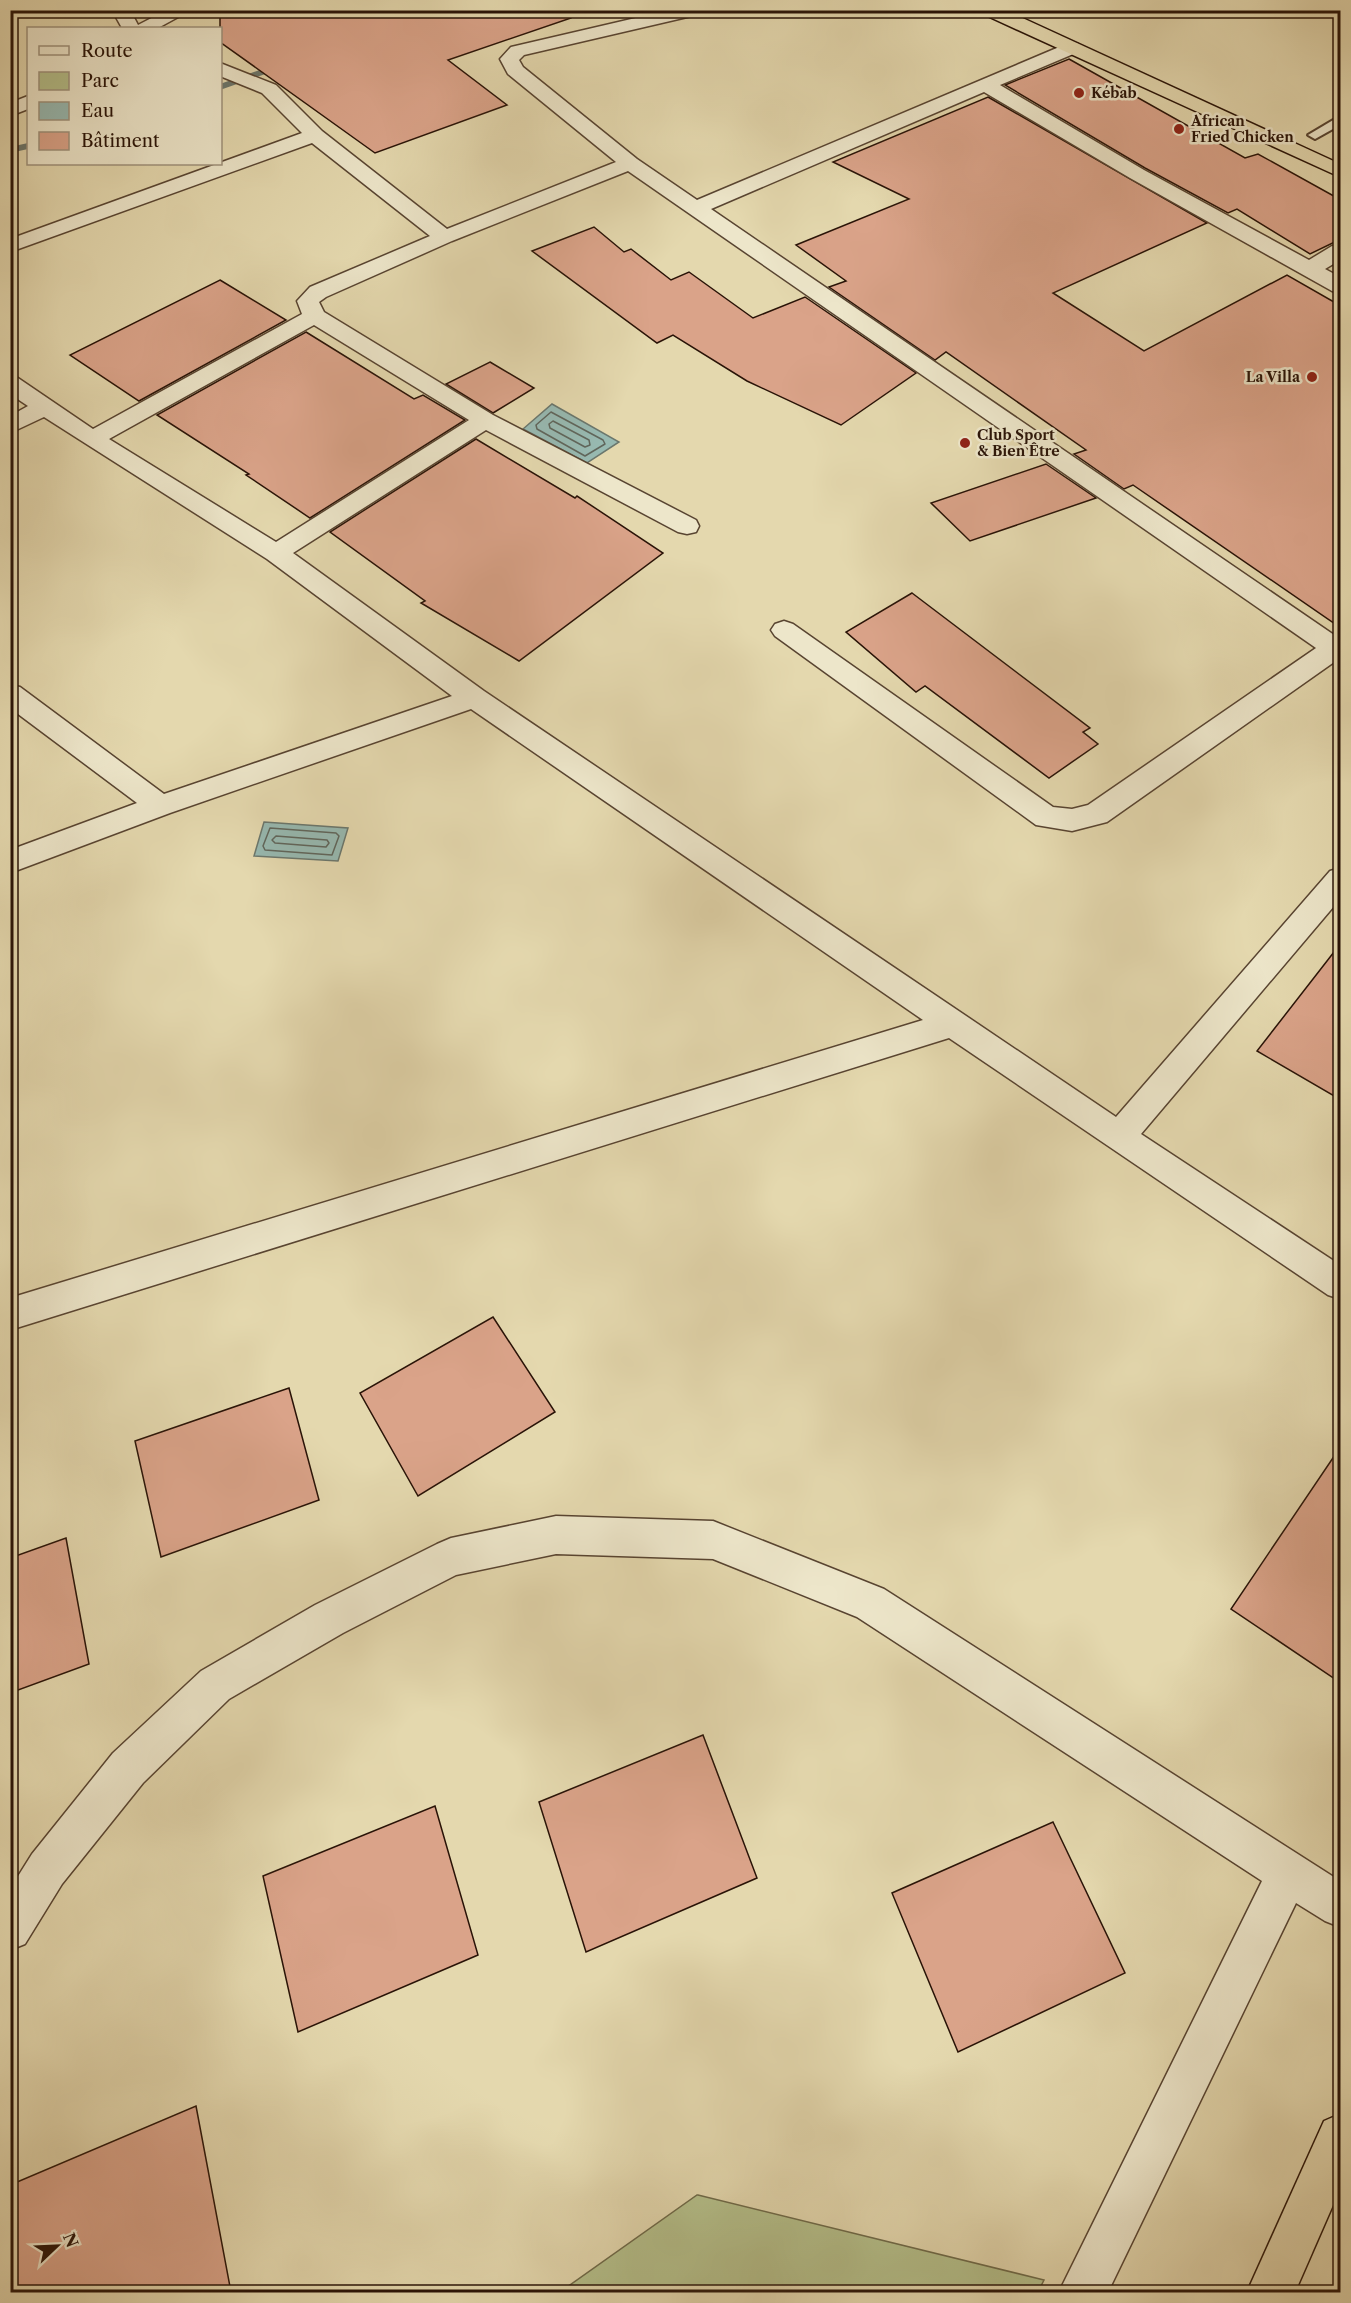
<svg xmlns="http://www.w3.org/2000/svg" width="1351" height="2303" viewBox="0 0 1351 2303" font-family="'Libre Caslon Text',serif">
  <rect width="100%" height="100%" fill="#e4d8ae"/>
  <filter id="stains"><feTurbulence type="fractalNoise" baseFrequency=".00333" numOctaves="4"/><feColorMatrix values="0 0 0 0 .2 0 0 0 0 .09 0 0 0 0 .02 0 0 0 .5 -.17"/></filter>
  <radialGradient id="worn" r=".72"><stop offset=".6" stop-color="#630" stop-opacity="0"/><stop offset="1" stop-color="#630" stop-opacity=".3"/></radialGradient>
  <path fill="#b4bf8a" stroke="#6e6948" stroke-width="1.5" d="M 697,2195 L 698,2195 L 1044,2280 L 1038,2292 L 560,2292 Z"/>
  <g fill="#97b9b1" stroke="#6b776d" stroke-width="1.5">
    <path d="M 552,404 L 619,442 L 587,463 L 523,429 Z"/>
    <path d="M 264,822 L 348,828 L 338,861 L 254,856 Z"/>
  </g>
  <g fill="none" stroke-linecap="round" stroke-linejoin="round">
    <g stroke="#60665c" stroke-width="1.5">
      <path d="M 551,412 L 603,440 L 605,444 L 585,456 L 537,429 L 536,425 Z"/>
      <path d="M 553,421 L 589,440 L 590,445 L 585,447 L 550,428 L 549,424 Z"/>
      <path d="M 270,828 L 336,833 L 339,836 L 332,855 L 265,850 L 263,846 Z"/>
      <path d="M 276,836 L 327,840 L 329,843 L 326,847 L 275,843 L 272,840 Z"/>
    </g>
    <g fill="#6b776d" fill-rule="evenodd">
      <path d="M 282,62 L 287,65 L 285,67 L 220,90 L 220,84 Z"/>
      <path d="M 28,143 L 28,149 L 10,153 L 10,147 Z"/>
    </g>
  </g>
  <g fill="#daa389" stroke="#291307" stroke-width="1.5">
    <path d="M 220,10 L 570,10 L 571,18 L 448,60 L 507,105 L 375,153 L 220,42 Z"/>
    <path d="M 1069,59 L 1245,158 L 1258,154 L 1341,200 L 1341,239 L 1310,254 L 1237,209 L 1228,213 L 1145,168 L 1005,85 Z"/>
    <path d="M 988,97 L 1207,223 L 1053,293 L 1144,351 L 1287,275 L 1341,306 L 1341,628 L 1133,485 L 1124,489 L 1074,454 L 1086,450 L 946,352 L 935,360 L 829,287 L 846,281 L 796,245 L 909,199 L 833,162 Z"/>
    <path d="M 594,227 L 624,252 L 631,249 L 671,280 L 689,272 L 753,318 L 805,297 L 916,373 L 841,425 L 747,381 L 673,335 L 657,343 L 532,251 Z"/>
    <path d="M 220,280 L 286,320 L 139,401 L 70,355 Z"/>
    <path d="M 306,332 L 414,399 L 423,395 L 465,420 L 310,518 L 246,475 L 249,474 L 157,415 Z"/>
    <path d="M 490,362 L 534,388 L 493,413 L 446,384 Z"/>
    <path d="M 476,439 L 575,498 L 577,496 L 663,553 L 519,661 L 421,603 L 425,601 L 330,532 Z"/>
    <path d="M 1046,464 L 1096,498 L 970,541 L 931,503 Z"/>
    <path d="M 912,593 L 1090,728 L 1083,732 L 1098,744 L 1049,778 L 925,686 L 916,692 L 846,632 Z"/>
    <path d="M 1341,943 L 1341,1100 L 1257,1051 Z"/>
    <path d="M 493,1317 L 555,1412 L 418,1496 L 360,1393 Z"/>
    <path d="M 289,1388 L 319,1500 L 161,1557 L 135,1441 Z"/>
    <path d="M 1341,1446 L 1341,1683 L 1231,1609 Z"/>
    <path d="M 66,1538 L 89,1664 L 10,1693 L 10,1558 Z"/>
    <path d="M 703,1735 L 757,1878 L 586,1952 L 539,1802 Z"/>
    <path d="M 435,1806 L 478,1955 L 298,2032 L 263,1876 Z"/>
    <path d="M 1053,1822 L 1125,1973 L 958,2052 L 892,1893 Z"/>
    <path d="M 196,2106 L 231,2292 L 10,2292 L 10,2185 Z"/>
  </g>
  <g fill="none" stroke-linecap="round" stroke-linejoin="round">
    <g stroke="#584431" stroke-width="4">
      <path id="lane" d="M 1340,116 L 1340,125 L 1315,139 L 1308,135 Z"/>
    </g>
    <g stroke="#584431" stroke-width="3">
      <g id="street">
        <path d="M 112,10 L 130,10 L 138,25 L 167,10 L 191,10 L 158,28 L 122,28 Z"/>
        <path d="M 670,10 L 705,10 L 696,15 L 524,55 L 519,60 L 523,67 L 637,159 L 697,200 L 1071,42 L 1078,44 L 1080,48 L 1078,52 L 1000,85 L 1144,170 L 1309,260 L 1332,246 L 1340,245 L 1340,260 L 1325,269 L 1340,277 L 1340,293 L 1332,291 L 1130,178 L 984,92 L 711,209 L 1337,637 L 1340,636 L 1340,661 L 1337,660 L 1107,822 L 1072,831 L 1036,825 L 775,636 L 771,630 L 775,624 L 784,621 L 793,624 L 1053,807 L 1072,809 L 1088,805 L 1316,648 L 628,171 L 452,241 L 326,297 L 319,302 L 324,312 L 493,415 L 696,520 L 699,526 L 696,532 L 687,534 L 678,532 L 486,430 L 293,553 L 484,691 L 1116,1117 L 1330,871 L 1340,868 L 1340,899 L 1141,1134 L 1340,1265 L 1340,1299 L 1328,1295 L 949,1038 L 10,1330 L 10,1298 L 923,1020 L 471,709 L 170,813 L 10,873 L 10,850 L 137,803 L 10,708 L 10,685 L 20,687 L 164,794 L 452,696 L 267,559 L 44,417 L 10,433 L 10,416 L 28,406 L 10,394 L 10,376 L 18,378 L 93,429 L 302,314 L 297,301 L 310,287 L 430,236 L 312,143 L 10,252 L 10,239 L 302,133 L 262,93 L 220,76 L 220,63 L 276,85 L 322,131 L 447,229 L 616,162 L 508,74 L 500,59 L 511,47 ZM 314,325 L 469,420 L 276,542 L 109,439 Z"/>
        <path d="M 28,96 L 28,109 L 10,116 L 10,103 Z"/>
        <path d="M 556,1516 L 713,1521 L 884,1589 L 1340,1881 L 1340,1927 L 1325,1921 L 1296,1903 L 1108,2292 L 1059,2292 L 1262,1881 L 857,1617 L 713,1559 L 556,1554 L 456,1575 L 343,1633 L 229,1699 L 143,1783 L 62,1884 L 25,1944 L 10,1950 L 10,1889 L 32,1854 L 113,1753 L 201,1671 L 315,1605 L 437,1544 L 451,1538 Z"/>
      </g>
    </g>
    <g stroke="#291307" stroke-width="3">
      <g id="highway">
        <path d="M 980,10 L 1005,10 L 1340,164 L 1340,177 L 983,14 Z"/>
        <path d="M 1340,2114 L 1340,2189 L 1295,2292 L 1247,2292 L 1324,2121 Z"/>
      </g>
    </g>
    <use href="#lane" fill="#ede6ca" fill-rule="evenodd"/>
    <use href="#street" fill="#ede6ca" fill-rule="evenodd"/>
    <use href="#highway" fill="#e4d8ae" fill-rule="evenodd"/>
  </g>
  <g fill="#8f2418" stroke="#ede6ca" stroke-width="2">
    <circle cx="1079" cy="93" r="6"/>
    <circle cx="1179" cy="129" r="6"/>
    <circle cx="1312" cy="377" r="6"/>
    <circle cx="965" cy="443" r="6"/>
  </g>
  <g text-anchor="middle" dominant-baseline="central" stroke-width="5" stroke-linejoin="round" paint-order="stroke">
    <g font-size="14" font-weight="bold" fill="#291307" stroke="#ede6ca" text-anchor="start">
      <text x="1091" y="93">Kébab</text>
      <text x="1191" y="121">African<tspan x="1191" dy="16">Fried Chicken</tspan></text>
      <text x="1300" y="377" text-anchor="end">La Villa</text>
      <text x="977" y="435">Club Sport<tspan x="977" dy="16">&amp; Bien Être</tspan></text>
    </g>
  </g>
  <rect width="1351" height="2303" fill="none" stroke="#e4d8ae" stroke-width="36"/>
  <rect x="12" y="12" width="1327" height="2279" fill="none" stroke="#291307" stroke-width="3"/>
  <rect x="18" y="18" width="1315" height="2267" fill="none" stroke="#291307" stroke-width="1.5"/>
  <rect x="27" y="27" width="195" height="138" fill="#ede6ca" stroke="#9f927c" stroke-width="1.5"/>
  <rect x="39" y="46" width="30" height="9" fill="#ede6ca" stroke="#9f927c" stroke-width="1.5"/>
  <text x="81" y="57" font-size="18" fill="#291307">Route</text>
  <rect x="39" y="72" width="30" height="18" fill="#b4bf8a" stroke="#9f927c" stroke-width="1.5"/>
  <text x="81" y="87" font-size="18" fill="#291307">Parc</text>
  <rect x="39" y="102" width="30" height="18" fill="#97b9b1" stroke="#9f927c" stroke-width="1.5"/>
  <text x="81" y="117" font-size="18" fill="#291307">Eau</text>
  <rect x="39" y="132" width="30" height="18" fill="#daa389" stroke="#9f927c" stroke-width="1.5"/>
  <text x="81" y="147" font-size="18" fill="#291307">Bâtiment</text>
  <g transform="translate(57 2246) rotate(67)" stroke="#ede6ca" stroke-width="4.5" paint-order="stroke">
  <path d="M0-4.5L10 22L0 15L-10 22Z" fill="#291307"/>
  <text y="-9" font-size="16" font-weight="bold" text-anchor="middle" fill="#291307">N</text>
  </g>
  <rect width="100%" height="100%" filter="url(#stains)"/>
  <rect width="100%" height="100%" fill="url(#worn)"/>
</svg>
